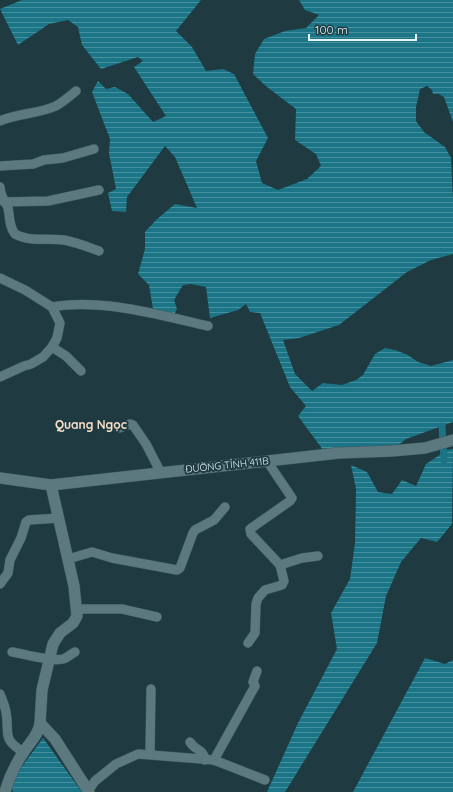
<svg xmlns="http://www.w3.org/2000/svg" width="453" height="792" viewBox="0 0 453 792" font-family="Quicksand,sans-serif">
  <defs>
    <pattern id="water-rules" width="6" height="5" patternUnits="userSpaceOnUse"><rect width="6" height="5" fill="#1b7586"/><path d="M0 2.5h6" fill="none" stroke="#47909e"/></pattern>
  </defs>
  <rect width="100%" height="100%" fill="#1f3b41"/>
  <g fill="url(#water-rules)">
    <path d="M 22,0 L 201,0 L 176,31 L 192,47 L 206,71 L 223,69 L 234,74 L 268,138 L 256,161 L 262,183 L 278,190 L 307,179 L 321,166 L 316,154 L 295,140 L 296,109 L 267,87 L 253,74 L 255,54 L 264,39 L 285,31 L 306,28 L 319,15 L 305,10 L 299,0 L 453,0 L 453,122 L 444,97 L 439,94 L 433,94 L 432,90 L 427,86 L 420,89 L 416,107 L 416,121 L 424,132 L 445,147 L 451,158 L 453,200 L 453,254 L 431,260 L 407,272 L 339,325 L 299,338 L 283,340 L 295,374 L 312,391 L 323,383 L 342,385 L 356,380 L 363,375 L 375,354 L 385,348 L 395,350 L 408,355 L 418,362 L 431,366 L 453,360 L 453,422 L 406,439 L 396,447 L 323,450 L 298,416 L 306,406 L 290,387 L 260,313 L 250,312 L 246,304 L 238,310 L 210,318 L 206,287 L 191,284 L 183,285 L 174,300 L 177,309 L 174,315 L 153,309 L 149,285 L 138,274 L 145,249 L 145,232 L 156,220 L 175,204 L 197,208 L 175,157 L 165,146 L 127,197 L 126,212 L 112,211 L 108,193 L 116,189 L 109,153 L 110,139 L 92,92 L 98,81 L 106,89 L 115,87 L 128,94 L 153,122 L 166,116 L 134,67 L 143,61 L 138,57 L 101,69 L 82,45 L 78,27 L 68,20 L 49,24 L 18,45 L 0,9 Z"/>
    <path d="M 453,449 L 452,524 L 437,542 L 421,538 L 401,562 L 386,596 L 377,643 L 285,792 L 267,792 L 298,723 L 337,649 L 331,613 L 350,579 L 355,543 L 356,489 L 351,465 L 367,472 L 378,492 L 392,494 L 402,480 L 416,486 L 426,464 L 447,450 Z"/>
    <path d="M 425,658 L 445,664 L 453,660 L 453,792 L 353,792 Z"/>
    <path d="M 43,738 L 82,792 L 13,792 L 11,785 L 14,777 Z"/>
  </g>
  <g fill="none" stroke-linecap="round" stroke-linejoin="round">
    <path stroke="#1b7586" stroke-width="7" d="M 442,426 L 444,460"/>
    <g stroke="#3f595d" stroke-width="10">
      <g id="minor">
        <path d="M 0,121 C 18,113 38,114 56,106 C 63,102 70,96 76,91"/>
        <path d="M 0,166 L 33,164 L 44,160 L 63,158 L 94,149"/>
        <path d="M 0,187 C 0,196 5,200 8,208 C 10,217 9,227 15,234 C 29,242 48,238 64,240 C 76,242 88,247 99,251"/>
        <path d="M 4,202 L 48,201 L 99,190"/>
        <path d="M 0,278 L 25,290 L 52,307 L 60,323 L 57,338 L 52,347 L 43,357 L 31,364 L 24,366 L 0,377"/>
        <path d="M 52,307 C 101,298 159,315 208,326"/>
        <path d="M 52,347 L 66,356 L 81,371"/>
        <path d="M 119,428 L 130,424 L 133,425 L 146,444 L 161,473"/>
        <path d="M 68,559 L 92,552 L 112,558 L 177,570 L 180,568 L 193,533 L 195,530 L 214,520 L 225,507"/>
        <path d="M 280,565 L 302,558 L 318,556"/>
        <path d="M 0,584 L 8,573 L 10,560 L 21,538 L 26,522 L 29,520 L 59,518"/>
        <path d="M 77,609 L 122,609 L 157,617"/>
        <path d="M 248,643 L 255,633 L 256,604 L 258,598 L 265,590 L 282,585 L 284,581 L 280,565 L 251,534 L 250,529 L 290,501 L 292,498 L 267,461"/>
        <path d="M 12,652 C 24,654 52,662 63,659 C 67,658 71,654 75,652"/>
        <path d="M 0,694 C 2,699 5,706 6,712 C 10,734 1,738 23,752"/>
        <path d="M 190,742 C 195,751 203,748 205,760"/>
        <path d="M 150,754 L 151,689"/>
        <path d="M 214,760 L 255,686 L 253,682 L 257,671"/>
        <path d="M 88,791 L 95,781 L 116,764 L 138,754 L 214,760 L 265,780"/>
      </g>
    </g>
    <g stroke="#3f595d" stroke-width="12">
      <g id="tertiary">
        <path d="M 40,723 L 42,690 L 53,644 L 60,633 L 73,623 L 77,616 L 74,586 L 51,485"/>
        <path d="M 5,792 C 9,777 16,763 25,750 C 31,741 39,734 40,723 L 55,739 L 89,792"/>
      </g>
    </g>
    <g stroke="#3f595d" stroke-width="12">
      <path id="secondary" d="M 0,478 L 51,485 L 339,453 L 392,451 L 425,448 L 453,440"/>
    </g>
    <use href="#minor" stroke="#5c7980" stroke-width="9"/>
    <use href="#tertiary" stroke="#5c7980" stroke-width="11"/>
    <use href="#secondary" stroke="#5c7980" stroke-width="11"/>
  </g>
  <g text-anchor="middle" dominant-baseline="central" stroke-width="4" stroke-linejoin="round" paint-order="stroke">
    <g font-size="10" fill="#e4f4f8" stroke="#1f3b41">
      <text transform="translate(227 465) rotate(-6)">ĐƯỜNG TỈNH 411B</text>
    </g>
    <g font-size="12" font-weight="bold" fill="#f7e0c9" stroke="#1f3b41">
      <text x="91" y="424">Quang Ngọc</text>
    </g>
  </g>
  <path d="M309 34v6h107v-6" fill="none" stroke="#e4f4f8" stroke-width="2"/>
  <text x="315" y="34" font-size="12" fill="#e4f4f8" stroke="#1f3b41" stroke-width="3" paint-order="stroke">100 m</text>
</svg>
